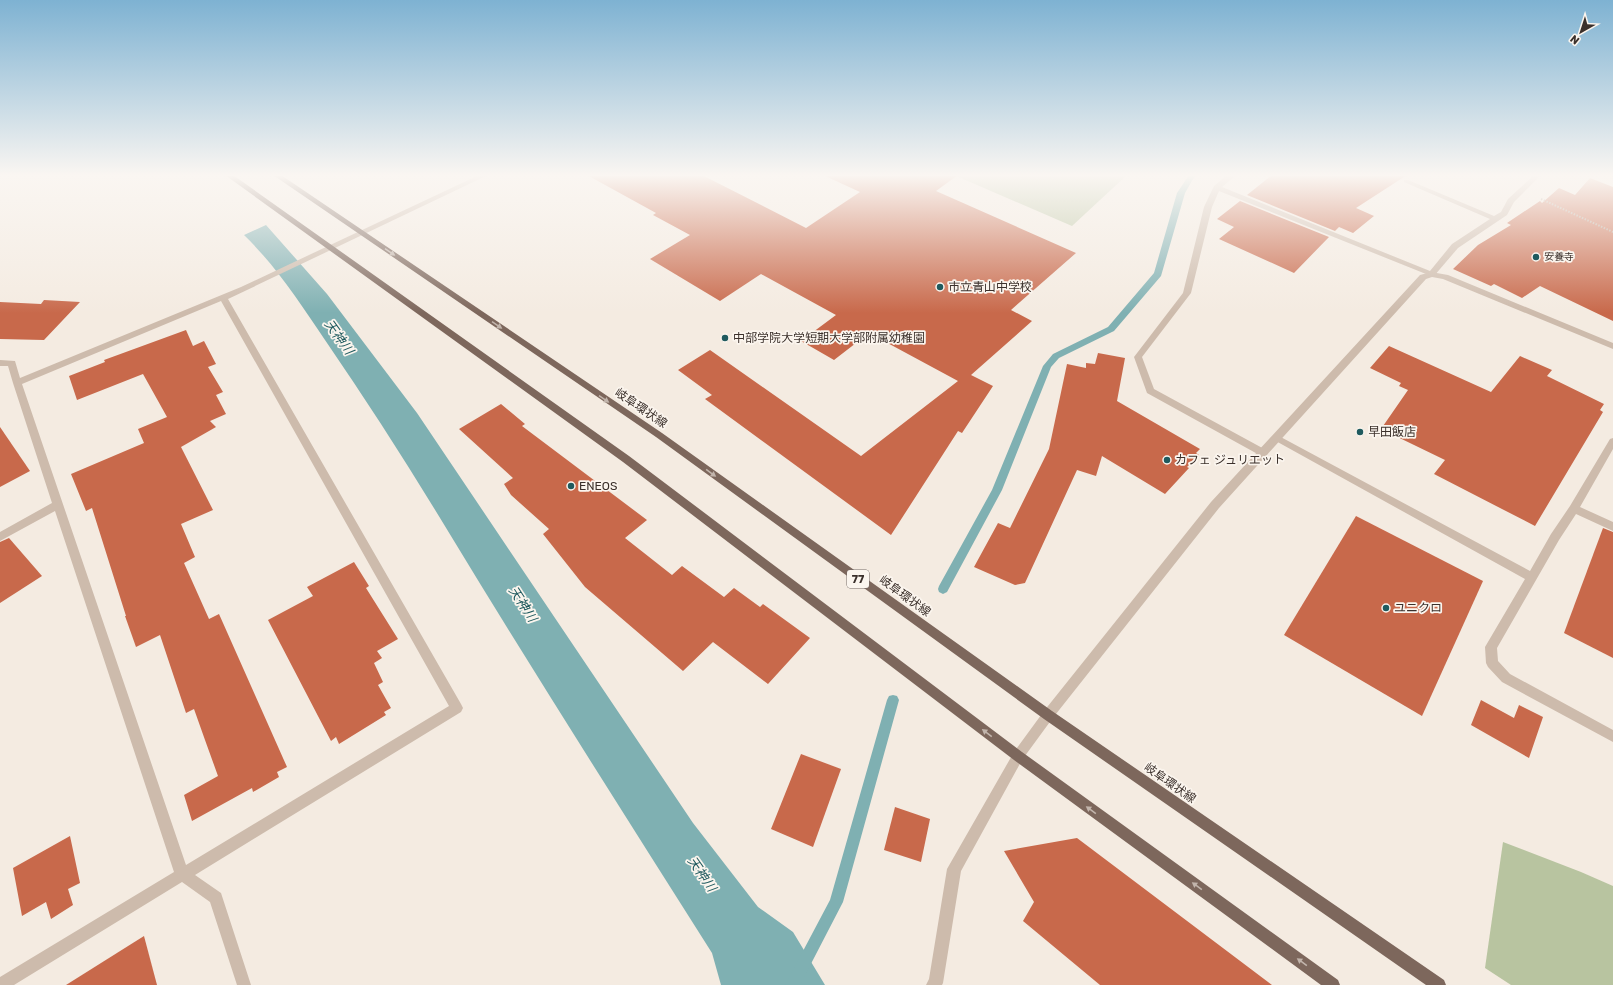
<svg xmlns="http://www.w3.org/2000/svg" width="1613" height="985" viewBox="0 0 1613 985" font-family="Rubik,'Noto Sans JP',sans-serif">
  <rect width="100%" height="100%" fill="#f4ebe1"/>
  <g fill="#b8c4a0">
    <path d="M 954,175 L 1127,175 L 1072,226 Z"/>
    <path d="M 1503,842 L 1581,872 L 1613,886 L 1613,985 L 1511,985 L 1485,968 Z"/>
  </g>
  <path fill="#7fb0b2" d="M 266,225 L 327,294 L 417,413 L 693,823 L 758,907 L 793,932 L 825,985 L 721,985 L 712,953 C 624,814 536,676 451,536 C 411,470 369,404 325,340 C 300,303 276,266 244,235 Z"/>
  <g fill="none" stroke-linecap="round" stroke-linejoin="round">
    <g fill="#7fb0b2" fill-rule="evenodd">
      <path d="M 1189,175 L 1197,175 L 1193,179 L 1185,193 L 1161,276 L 1114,331 L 1059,358 L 1051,367 L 1002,490 L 947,592 L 943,594 L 939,592 L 938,589 L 939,586 L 992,490 L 1043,366 L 1053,354 L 1108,327 L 1154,273 L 1177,193 Z"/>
      <path d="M 893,695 L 897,696 L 899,700 L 843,902 L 800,985 L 785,985 L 830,900 L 887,700 L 889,696 Z"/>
    </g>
  </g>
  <g fill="#c8694b">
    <path d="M 587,175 L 702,175 L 806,228 L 860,192 L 823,175 L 958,175 L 936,191 L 1076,253 L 1011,310 L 1032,321 L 971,375 L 993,386 L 962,433 L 958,431 L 891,535 L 705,399 L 712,395 L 678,370 L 710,350 L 861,456 L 958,381 L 869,333 L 834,360 L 801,341 L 836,315 L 761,274 L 720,301 L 650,259 L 690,235 L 653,215 L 656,213 Z"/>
    <path d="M 1272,175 L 1407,175 L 1356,208 L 1374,216 L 1353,233 L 1339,227 L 1335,231 L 1247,195 Z"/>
    <path d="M 1590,178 L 1613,187 L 1613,321 L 1540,286 L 1522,298 L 1494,284 L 1491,286 L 1453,269 L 1478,245 L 1511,225 L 1507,223 L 1540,201 L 1542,203 L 1559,188 L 1575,195 Z"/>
    <path d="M 1240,201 L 1329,237 L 1294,273 L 1219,239 L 1234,227 L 1217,219 Z"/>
    <path d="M 44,300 L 80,302 L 44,340 L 0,339 L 0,302 L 41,304 Z"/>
    <path d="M 186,330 L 193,346 L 204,341 L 216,364 L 208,367 L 223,392 L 216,395 L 226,414 L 210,421 L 216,427 L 181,447 L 213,510 L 181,524 L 195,557 L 184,563 L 209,619 L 219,614 L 287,767 L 277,772 L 279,777 L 253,792 L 252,788 L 192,821 L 184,795 L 218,776 L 205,740 L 194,709 L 186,713 L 160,635 L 136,647 L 125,616 L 126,616 L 92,508 L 86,511 L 71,474 L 144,443 L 138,429 L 167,417 L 143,374 L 77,400 L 69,376 L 105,362 L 104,360 Z"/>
    <path d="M 1389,346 L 1491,392 L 1520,356 L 1552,370 L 1547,376 L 1604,404 L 1600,410 L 1603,412 L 1535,526 L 1434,474 L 1445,460 L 1381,429 L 1408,390 L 1399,386 L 1401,383 L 1370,368 Z"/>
    <path d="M 1098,353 L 1125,358 L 1117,401 L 1200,449 L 1196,453 L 1199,455 L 1187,467 L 1189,468 L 1165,494 L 1102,456 L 1096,476 L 1077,470 L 1025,583 L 1015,585 L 974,567 L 998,523 L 1010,528 L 1049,449 L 1067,364 L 1086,368 L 1086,363 L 1095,364 Z"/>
    <path d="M 501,404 L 525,424 L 522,426 L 647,520 L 625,538 L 672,575 L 682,566 L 724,597 L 734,588 L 760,607 L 763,604 L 810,638 L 768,684 L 713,642 L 683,671 L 585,587 L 543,534 L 549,529 L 511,495 L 504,484 L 513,478 L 459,429 Z"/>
    <path d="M 0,427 L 30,471 L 0,487 Z"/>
    <path d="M 1356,516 L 1483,581 L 1422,716 L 1284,635 Z"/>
    <path d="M 1603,528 L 1613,532 L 1613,658 L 1564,633 Z"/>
    <path d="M 9,538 L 42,576 L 0,603 L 0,542 Z"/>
    <path d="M 354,562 L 369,586 L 366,588 L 398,639 L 377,651 L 382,658 L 374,663 L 383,682 L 378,685 L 391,708 L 384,712 L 386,715 L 339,744 L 336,737 L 331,741 L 268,620 L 313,596 L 307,587 Z"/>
    <path d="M 1481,700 L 1514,718 L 1519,705 L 1543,717 L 1529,758 L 1471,725 Z"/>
    <path d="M 801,754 L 841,769 L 813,847 L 771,829 Z"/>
    <path d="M 895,807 L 930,819 L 921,862 L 884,850 Z"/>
    <path d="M 70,836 L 80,883 L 68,889 L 73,905 L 51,919 L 46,902 L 22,916 L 13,868 Z"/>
    <path d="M 1077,838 L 1272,985 L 1100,985 L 1023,921 L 1034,902 L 1004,851 Z"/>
    <path d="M 144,936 L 157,985 L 66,985 Z"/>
  </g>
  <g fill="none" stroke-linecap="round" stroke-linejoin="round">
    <path stroke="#b9a596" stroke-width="2" stroke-dasharray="1.5 1.5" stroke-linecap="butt" d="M 1541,199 L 1613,232"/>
    <g fill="#cdbbac" fill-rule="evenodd">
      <path d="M 479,175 L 488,175 L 228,299 L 461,704 L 463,708 L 461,712 L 195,875 L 221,893 L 251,985 L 237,985 L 210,902 L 182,882 L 14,985 L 0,985 L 0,977 L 174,872 L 55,511 L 0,541 L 0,532 L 52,503 L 13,383 L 8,366 L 0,366 L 0,360 L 15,361 L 20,378 L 241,287 ZM 221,301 L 449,706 L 186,865 L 22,384 Z"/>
      <path d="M 1227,175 L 1236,175 L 1222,187 L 1430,271 L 1452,244 L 1490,219 L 1404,182 L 1404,180 L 1408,180 L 1494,216 L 1501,212 L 1508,199 L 1534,175 L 1541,175 L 1514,202 L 1507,215 L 1458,248 L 1434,276 L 1431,276 L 1219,191 L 1212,207 L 1191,293 L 1142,357 L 1154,389 L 1266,450 L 1268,453 L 1266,456 L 1263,457 L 1147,393 L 1134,357 L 1183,293 L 1204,207 L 1214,186 Z"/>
      <path d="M 1277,435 L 1530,571 L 1551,534 L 1570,506 L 1610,439 L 1613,438 L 1613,449 L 1580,507 L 1613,522 L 1613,531 L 1576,514 L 1559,540 L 1497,648 L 1498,661 L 1510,674 L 1613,730 L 1613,742 L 1502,682 L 1488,667 L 1486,663 L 1485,647 L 1525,579 L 1274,440 L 1272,438 Z"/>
      <path d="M 1018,750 L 1022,752 L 1024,756 L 1022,760 L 961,871 L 943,983 L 942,985 L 926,985 L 929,979 L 947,869 L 1014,752 Z"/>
    </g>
    <path fill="#cdbbac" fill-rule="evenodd" d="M 1431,272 L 1448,275 L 1613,343 L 1613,349 L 1443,279 L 1432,277 L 1426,279 L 1219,508 L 1052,719 L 1022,760 L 1018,762 L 1014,760 L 1012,756 L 1014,752 L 1044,711 L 1211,502 L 1420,275 Z"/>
    <g fill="#7d675c" fill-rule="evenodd">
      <path d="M 225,175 L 233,175 L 629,456 L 1022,752 L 1338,980 L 1340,985 L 1321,985 L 1014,760 L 623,462 Z"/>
      <path d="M 273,175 L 281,175 L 662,433 L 1052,711 L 1444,980 L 1446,985 L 1426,985 L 1044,719 L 656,437 Z"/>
    </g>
  </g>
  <defs><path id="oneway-solid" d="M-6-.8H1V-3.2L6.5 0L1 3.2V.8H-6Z"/></defs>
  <g fill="#c2b5ac">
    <use href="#oneway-solid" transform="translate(390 252) rotate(34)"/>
    <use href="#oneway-solid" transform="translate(497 325) rotate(34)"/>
    <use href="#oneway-solid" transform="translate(604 399) rotate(34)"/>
    <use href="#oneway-solid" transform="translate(711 473) rotate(36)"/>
    <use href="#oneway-solid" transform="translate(987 733) rotate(-143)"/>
    <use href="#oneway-solid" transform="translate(1091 810) rotate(-144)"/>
    <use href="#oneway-solid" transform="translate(1197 886) rotate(-144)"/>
    <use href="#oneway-solid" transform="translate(1302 962) rotate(-144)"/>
  </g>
  <linearGradient id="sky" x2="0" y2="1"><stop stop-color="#7eb2d2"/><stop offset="0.56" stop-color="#faf6f2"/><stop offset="1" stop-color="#faf6f2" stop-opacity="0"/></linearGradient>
  <rect width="1613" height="313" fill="url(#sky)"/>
  <g fill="#1f5a5e" stroke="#fbf5ee" stroke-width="1.5">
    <circle cx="1536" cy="257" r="4"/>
    <circle cx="940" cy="287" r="4"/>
    <circle cx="725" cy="338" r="4"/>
    <circle cx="1360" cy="432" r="4"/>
    <circle cx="1167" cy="460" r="4"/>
    <circle cx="571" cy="486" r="4"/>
    <circle cx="1386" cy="608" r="4"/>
  </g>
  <g text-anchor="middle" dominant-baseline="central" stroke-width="3.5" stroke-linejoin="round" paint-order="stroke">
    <g font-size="10" fill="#3b302b" stroke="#fbf5ee" text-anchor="start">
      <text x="1544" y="257">安養寺</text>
    </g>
    <rect fill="#fbf5ee" stroke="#756b66" stroke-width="1" x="847" y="570" width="22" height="18" rx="3"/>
    <g font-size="11" font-weight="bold" fill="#3b302b">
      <text x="858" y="579">77</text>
    </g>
    <g font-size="12" fill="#3b302b" stroke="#fbf5ee" text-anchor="start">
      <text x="948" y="287">市立青山中学校</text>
      <text x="733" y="338">中部学院大学短期大学部附属幼稚園</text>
      <text x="1368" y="432">早田飯店</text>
      <text x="1175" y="460">カフェ ジュリエット</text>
      <text x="579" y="486">ENEOS</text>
      <text x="1394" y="608">ユニクロ</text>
    </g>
    <g font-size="12" fill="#3b302b" stroke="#fbf5ee">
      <text transform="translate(641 408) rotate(34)">岐阜環状線</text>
      <text transform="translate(905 596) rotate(36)">岐阜環状線</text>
      <text transform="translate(1170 783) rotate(35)">岐阜環状線</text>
    </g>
    <g font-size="13" font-style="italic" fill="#1f5a5e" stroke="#fbf5ee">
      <text transform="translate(339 337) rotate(54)">天神川</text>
      <text transform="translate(523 604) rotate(57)">天神川</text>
      <text transform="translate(702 874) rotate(55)">天神川</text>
    </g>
  </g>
  <g transform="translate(1581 32) rotate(219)" stroke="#fbf5ee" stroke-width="3" paint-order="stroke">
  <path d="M0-3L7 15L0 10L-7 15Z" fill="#3b302b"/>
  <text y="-6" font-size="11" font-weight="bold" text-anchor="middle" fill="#3b302b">N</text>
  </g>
</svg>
